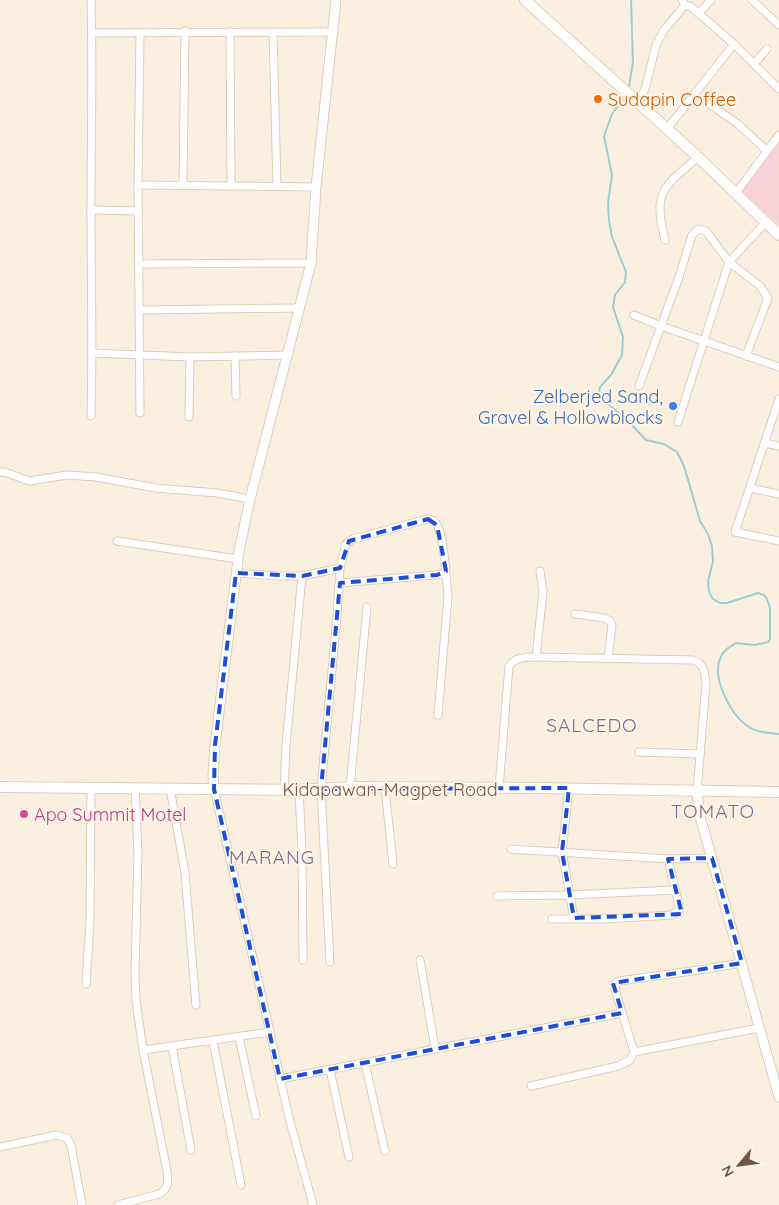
<svg xmlns="http://www.w3.org/2000/svg" width="779" height="1205" viewBox="0 0 779 1205" font-family="Quicksand,sans-serif">
  <rect width="100%" height="100%" fill="#fbf0e0"/>
  <path fill="#f9d3d8" d="M 779,139 L 779,225 L 742,192 Z"/>
  <g fill="none" stroke-linecap="round" stroke-linejoin="round">
    <g stroke="#9ccdd5" stroke-width="2">
      <path d="M 629,87 L 633,62 L 631,0"/>
      <path d="M 623,99 L 612,114 L 604,136 L 612,175 L 608,203 L 609,221 L 612,237 L 626,272 L 625,282 L 615,295 L 613,307 L 623,337 L 622,355 L 611,375 L 600,387 L 599,393 L 601,398 L 628,421 L 646,440 L 664,444 L 677,452 L 684,466 L 700,521 L 708,534 L 712,546 L 713,561 L 708,581 L 709,592 L 713,599 L 720,603 L 727,603 L 758,593 L 764,595 L 767,599 L 770,608 L 770,639 L 768,642 L 755,645 L 736,643 C 730,647 722,651 720,659 C 712,678 730,713 746,725 C 755,732 767,733 779,734"/>
    </g>
    <g stroke="#dfccbc" stroke-width="9">
      <g id="minor">
        <path d="M 682,0 L 685,5 L 690,6 L 734,44 L 779,89"/>
        <path d="M 752,0 L 779,25"/>
        <path d="M 699,13 L 711,0"/>
        <path d="M 230,32 L 231,186"/>
        <path d="M 273,32 L 277,186"/>
        <path d="M 92,33 L 333,32"/>
        <path d="M 754,64 L 767,49"/>
        <path d="M 639,103 L 646,86 L 656,45 L 664,30 L 685,5"/>
        <path d="M 708,103 L 738,124 L 767,151"/>
        <path d="M 667,129 L 734,44"/>
        <path d="M 138,185 L 316,187"/>
        <path d="M 183,185 L 185,31"/>
        <path d="M 736,193 L 779,135"/>
        <path d="M 91,210 L 139,211"/>
        <path d="M 665,240 C 653,191 662,189 698,157"/>
        <path d="M 139,264 L 311,263"/>
        <path d="M 139,310 L 299,308"/>
        <path d="M 634,315 L 661,326 L 779,367"/>
        <path d="M 93,353 L 190,357 L 288,355"/>
        <path d="M 235,356 L 236,396"/>
        <path d="M 639,386 L 679,277 L 692,235 L 698,229 L 706,231 L 729,262 L 760,286 L 768,298 L 746,356"/>
        <path d="M 779,399 L 735,532 L 779,541"/>
        <path d="M 140,413 L 138,185 L 140,33"/>
        <path d="M 91,416 C 93,347 91,279 91,210 C 91,140 93,70 91,0"/>
        <path d="M 189,417 L 190,357"/>
        <path d="M 678,422 L 729,262 L 766,222"/>
        <path d="M 765,443 L 779,446"/>
        <path d="M 0,472 L 5,472 L 29,481 L 67,475 L 96,477 L 156,488 L 217,493 L 250,499"/>
        <path d="M 750,488 L 779,494"/>
        <path d="M 117,541 L 238,559"/>
        <path d="M 236,573 L 277,576 L 302,576 L 340,568"/>
        <path d="M 575,614 L 604,618 L 610,621 L 612,625 L 608,659"/>
        <path d="M 536,657 L 543,592 L 540,571"/>
        <path d="M 438,715 L 448,596 L 446,574"/>
        <path d="M 639,752 L 700,754"/>
        <path d="M 350,787 L 367,607"/>
        <path d="M 170,788 L 185,873 L 196,1005"/>
        <path d="M 385,788 L 393,864"/>
        <path d="M 499,788 L 509,666 C 516,657 525,657 536,657 L 693,660 C 704,663 705,673 706,684 L 697,791"/>
        <path d="M 569,788 L 562,852 L 574,918"/>
        <path d="M 214,789 L 270,1032 L 288,1114 L 313,1205"/>
        <path d="M 284,789 L 286,745 L 302,576"/>
        <path d="M 299,790 L 302,850 L 303,960"/>
        <path d="M 511,849 L 668,859 L 712,858"/>
        <path d="M 497,896 L 571,895 L 674,890"/>
        <path d="M 552,919 L 605,919 L 672,915 L 679,910 L 679,906 L 668,859"/>
        <path d="M 420,960 L 435,1048"/>
        <path d="M 330,962 L 321,789 L 337,616 L 340,568 L 346,544 L 353,539 L 428,519 C 431,520 433,520 435,522 C 443,530 445,563 446,574 L 340,583"/>
        <path d="M 86,984 L 90,921 L 91,788"/>
        <path d="M 239,1037 L 256,1116"/>
        <path d="M 213,1041 L 241,1185"/>
        <path d="M 172,1046 L 191,1150"/>
        <path d="M 143,1050 L 270,1032"/>
        <path d="M 634,1052 L 759,1028"/>
        <path d="M 365,1063 L 385,1151"/>
        <path d="M 330,1070 L 349,1157"/>
        <path d="M 280,1079 L 622,1013"/>
        <path d="M 531,1086 L 618,1066 L 630,1060 L 634,1052 L 615,989 L 616,983 L 619,981 L 692,971 L 742,963"/>
        <path d="M 0,1147 L 56,1135 L 67,1138 L 71,1145 L 82,1205"/>
        <path d="M 118,1205 L 159,1194 C 169,1188 168,1182 167,1171 L 143,1050 L 136,1001 L 135,973 L 138,852 L 135,788"/>
      </g>
    </g>
    <g stroke="#dfccbc" stroke-width="11">
      <g id="tertiary">
        <path d="M 214,789 L 213,775 L 215,745 L 239,551 L 250,499 L 311,263 L 316,187 L 336,0"/>
        <path d="M 697,791 L 699,813 L 779,1097"/>
      </g>
    </g>
    <g stroke="#e4cdba" stroke-width="12">
      <g id="secondary">
        <path d="M 525,0 L 698,157 L 779,235"/>
        <path d="M 0,787 L 299,790 L 350,787 L 536,788 L 779,792"/>
      </g>
    </g>
    <use href="#minor" stroke="#fff" stroke-width="7"/>
    <use href="#tertiary" stroke="#fff" stroke-width="9"/>
    <use href="#secondary" stroke="#fff" stroke-width="10"/>
  </g>
  <path fill="none" stroke="#1d4ed8" stroke-width="4" stroke-dasharray="10 6" stroke-linejoin="round" d="M 428,519 L 437,525 L 446,571 L 437,575 L 340,583 L 321,789 L 569,788 L 562,852 L 574,918 L 682,914 L 668,859 L 712,858 L 742,963 L 613,983 L 622,1013 L 280,1079 L 214,789 L 215,745 L 236,573 L 302,576 L 340,568 L 349,541 Z"/>
  <circle fill="#e8710a" stroke="#fff4e5" stroke-width="2" cx="598" cy="99" r="5"/>
  <circle fill="#3f7fe0" stroke="#fff4e5" stroke-width="2" cx="673" cy="406" r="5"/>
  <circle fill="#d1479c" stroke="#fff4e5" stroke-width="2" cx="24" cy="814" r="5"/>
  <g text-anchor="middle" dominant-baseline="central" stroke-width="4" stroke-linejoin="round" paint-order="stroke">
    <g font-size="18" fill="#c56008" stroke="#fff4e5" text-anchor="start">
      <text x="608" y="99">Sudapin Coffee</text>
    </g>
    <g font-size="18" fill="#366cbe" stroke="#fff4e5" text-anchor="end">
      <text x="663" y="396">Zelberjed Sand,<tspan x="663" dy="21">Gravel &amp; Hollowblocks</tspan></text>
    </g>
    <g font-size="18" fill="#715648" stroke="#fff4e5">
      <text x="390" y="789">Kidapawan-Magpet Road</text>
    </g>
    <g font-size="18" fill="#b23c85" stroke="#fff4e5" text-anchor="start">
      <text x="34" y="814">Apo Summit Motel</text>
    </g>
    <g font-size="19" letter-spacing="1" fill="#836494" stroke="#fff4e5">
      <text x="592" y="725">SALCEDO</text>
      <text x="713" y="811">TOMATO</text>
      <text x="272" y="857">MARANG</text>
    </g>
  </g>
  <g transform="translate(739 1165) rotate(241)" stroke="#fff4e5" stroke-width="4" paint-order="stroke">
  <path d="M0-4L9 19L0 12L-9 19Z" fill="#715648"/>
  <text y="-8" font-size="14" font-weight="bold" text-anchor="middle" fill="#715648">N</text>
  </g>
</svg>
